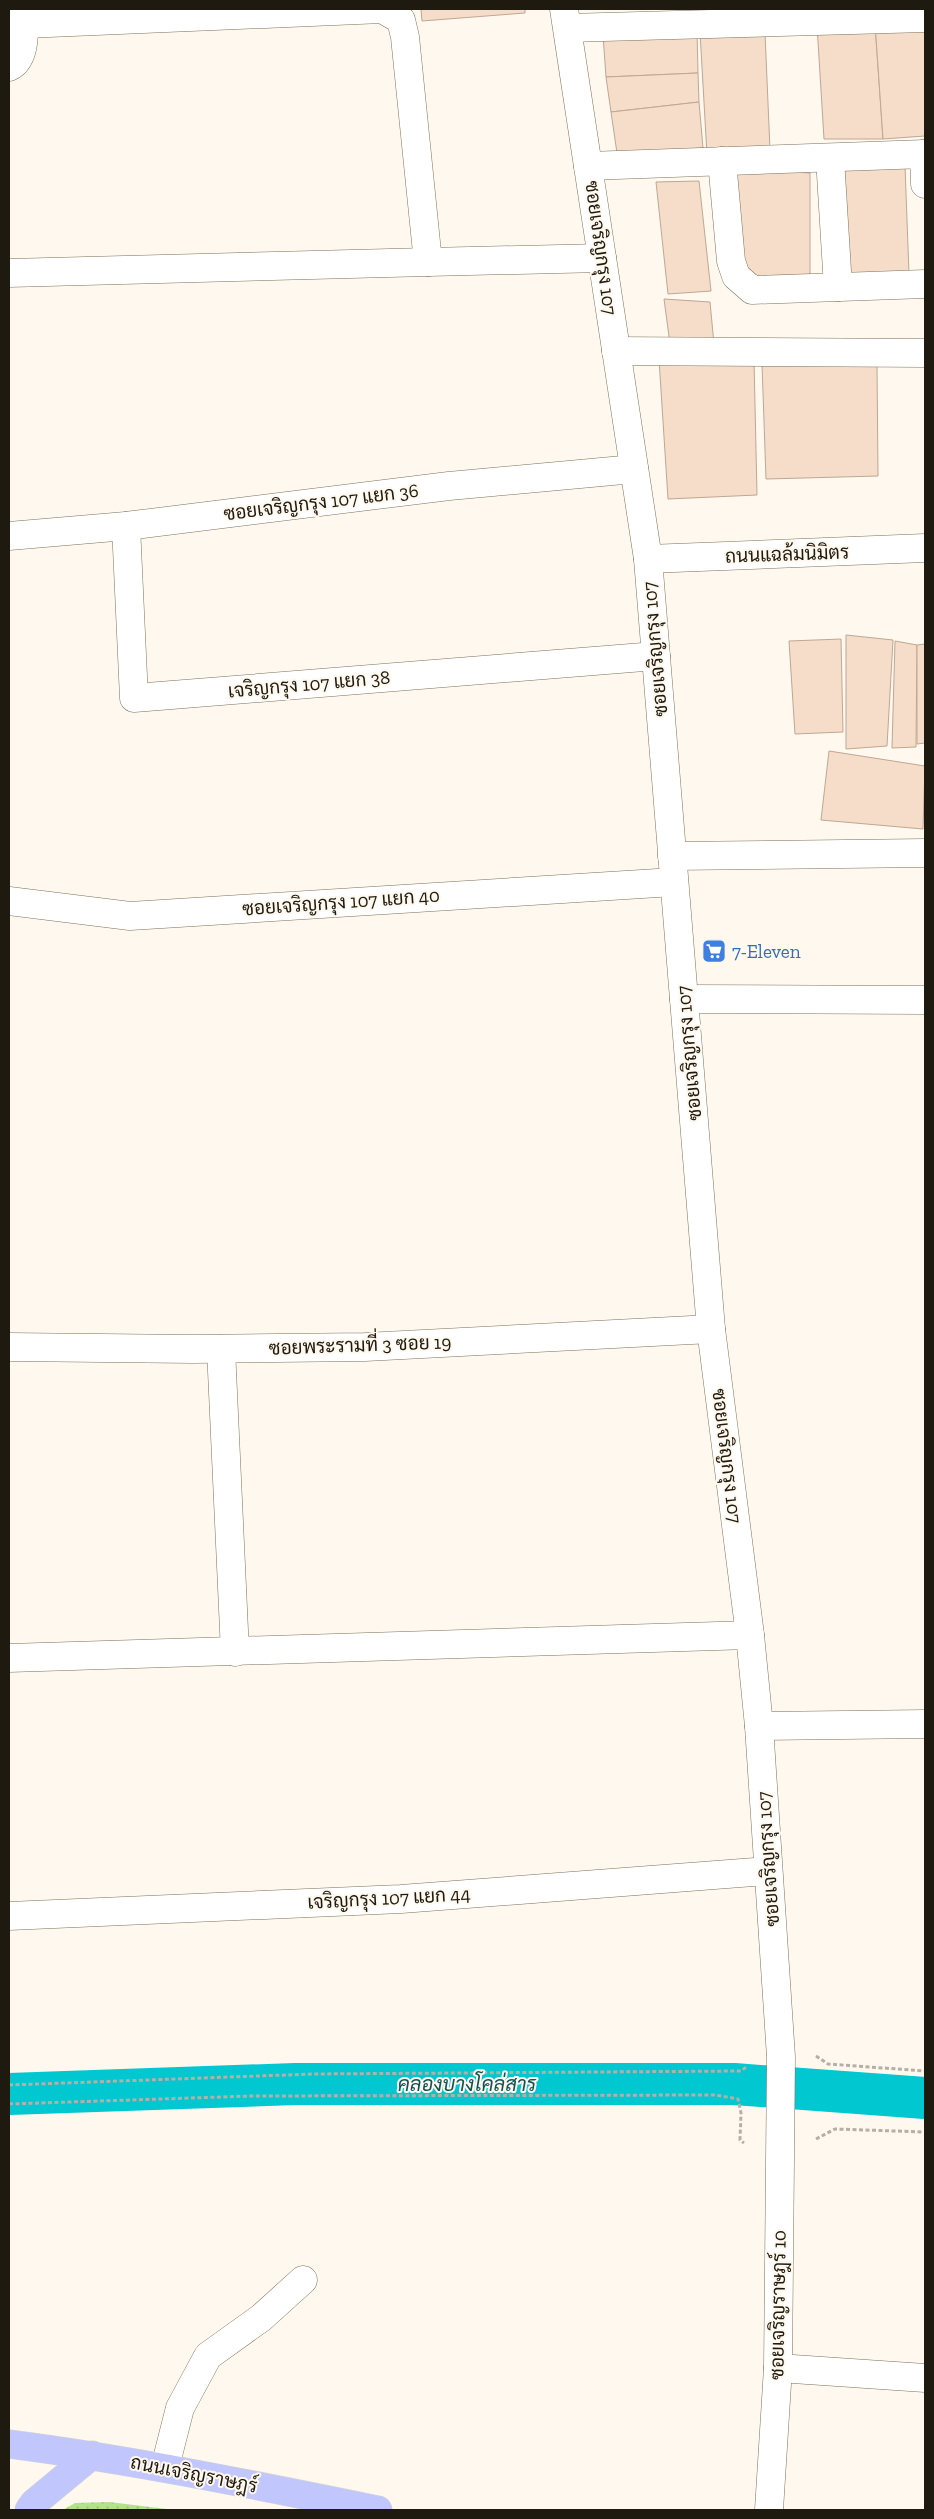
<svg xmlns="http://www.w3.org/2000/svg" width="934" height="2519" viewBox="0 0 934 2519" font-family="'Zilla Slab',Sarabun,serif">
  <defs>
    <pattern id="grass-dots" width="8" height="8" patternUnits="userSpaceOnUse" patternTransform="scale(1.25)"><rect width="8" height="8" fill="#b3e18c"/><path d="M2 2h.1M6 6h.1" fill="none" stroke="#9ac078" stroke-width="1.8" stroke-linecap="round"/></pattern>
  </defs>
  <rect width="100%" height="100%" fill="#fef8ee"/>
  <path fill="url(#grass-dots)" d="M 109,2502 L 175,2510 L 63,2510 L 75,2503 Z"/>
  <g fill="none" stroke-linecap="round" stroke-linejoin="round">
    <path stroke="#00c7d0" stroke-width="42" d="M 9,2094 L 295,2084 L 734,2084 L 925,2098"/>
  </g>
  <g fill="#f5ddc9" stroke="#bea794">
    <path d="M 421,9 L 525,9 L 525,13 L 422,21 Z"/>
    <path d="M 816,9 L 874,9 L 883,139 L 824,139 Z"/>
    <path d="M 874,9 L 925,9 L 925,136 L 883,139 Z"/>
    <path d="M 697,31 L 698,73 L 606,77 L 603,35 Z"/>
    <path d="M 700,32 L 765,33 L 770,150 L 707,155 Z"/>
    <path d="M 698,73 L 699,102 L 611,112 L 606,77 Z"/>
    <path d="M 699,102 L 703,148 L 617,153 L 611,112 Z"/>
    <path d="M 905,166 L 909,274 L 837,275 L 836,168 Z"/>
    <path d="M 737,169 L 810,173 L 810,275 L 736,276 Z"/>
    <path d="M 699,181 L 711,291 L 668,294 L 656,182 Z"/>
    <path d="M 664,299 L 710,302 L 714,344 L 670,344 Z"/>
    <path d="M 659,359 L 754,360 L 757,495 L 668,499 Z"/>
    <path d="M 762,364 L 877,366 L 878,476 L 766,479 Z"/>
    <path d="M 846,635 L 893,640 L 887,746 L 846,749 Z"/>
    <path d="M 841,639 L 843,732 L 795,734 L 789,641 Z"/>
    <path d="M 895,641 L 917,645 L 916,747 L 892,748 Z"/>
    <path d="M 925,644 L 925,743 L 917,744 L 917,645 Z"/>
    <path d="M 829,751 L 925,766 L 923,829 L 821,820 Z"/>
  </g>
  <g fill="none" stroke-linecap="round" stroke-linejoin="round">
    <g stroke="#7e715a" stroke-width="29">
      <g id="minor">
        <path d="M 564,9 L 648,559 L 711,1329 L 750,1635 L 759,1726 L 781,2057 L 778,2368 L 769,2510"/>
        <path d="M 25,24 L 382,9 L 401,20 L 405,37 L 428,262 L 602,258"/>
        <path d="M 568,28 L 925,18"/>
        <path d="M 9,67 C 27,59 25,25 22,9"/>
        <path d="M 924,154 L 925,184"/>
        <path d="M 830,158 L 838,287"/>
        <path d="M 722,161 L 731,261 L 736,276 L 752,290 L 925,284"/>
        <path d="M 588,166 L 925,154"/>
        <path d="M 9,273 L 428,262"/>
        <path d="M 616,351 L 925,353"/>
        <path d="M 126,526 L 134,698 L 656,656"/>
        <path d="M 9,536 L 126,526 L 449,486 L 634,469"/>
        <path d="M 648,559 L 925,548"/>
        <path d="M 672,856 L 925,853"/>
        <path d="M 9,901 L 130,916 L 674,882"/>
        <path d="M 684,999 L 925,1000"/>
        <path d="M 9,1347 L 193,1349 L 365,1347 L 711,1329"/>
        <path d="M 221,1349 L 235,1652"/>
        <path d="M 9,1658 L 750,1635"/>
        <path d="M 759,1726 L 925,1724"/>
        <path d="M 9,1916 L 401,1899 L 768,1871"/>
        <path d="M 778,2368 L 925,2378"/>
        <path d="M 165,2467 L 180,2408 L 208,2356 L 261,2318 L 303,2280"/>
      </g>
    </g>
    <g stroke="#d7d6d4" stroke-width="29">
      <g id="major">
        <path d="M 9,2444 C 133,2460 255,2485 378,2510"/>
        <path d="M 29,2510 L 34,2503 L 92,2455"/>
      </g>
    </g>
    <g stroke="#b5b0a6" stroke-width="3" stroke-dasharray="4 2.5" stroke-linecap="butt">
      <path d="M 816,2056 L 828,2064 L 925,2071"/>
      <path d="M 9,2085 L 313,2074 L 741,2071 L 746,2067"/>
      <path d="M 9,2104 L 251,2096 L 716,2095 L 738,2099 L 741,2113 L 740,2140 L 744,2143"/>
      <path d="M 816,2139 L 835,2129 L 925,2132"/>
    </g>
    <use href="#minor" stroke="#fff" stroke-width="28"/>
    <use href="#major" stroke="#c1c7fd" stroke-width="28"/>
  </g>
  <defs>
    <g id="supermarket-square" transform="scale(1.25)"><rect x="-9" y="-9" width="18" height="18" rx="4" fill="#3f7fe0" stroke="#fef8ee"/><path d="M-6-5.5h2.5l.6 2H6L4.5 2H-2.5L-4.4-4H-6ZM-1.5 3.2a1.3 1.3 0 1 0 .1 0ZM3 3.2a1.3 1.3 0 1 0 .1 0Z" fill="#fff"/></g>
  </defs>
  <g fill-rule="evenodd">
    <use href="#supermarket-square" x="714" y="951"/>
  </g>
  <g text-anchor="middle" dominant-baseline="central" stroke-width="4" stroke-linejoin="round" paint-order="stroke">
    <g font-size="19" fill="#1f1a10" stroke="#fef8ee">
      <text transform="translate(601 248) rotate(82)">ซอยเจริญกรุง 107</text>
      <text transform="translate(321 502) rotate(-7)">ซอยเจริญกรุง 107 แยก 36</text>
      <text transform="translate(787 554) rotate(-2)">ถนนแฉล้มนิมิตร</text>
      <text transform="translate(655 649) rotate(-95)">ซอยเจริญกรุง 107</text>
      <text transform="translate(309 684) rotate(-5)">เจริญกรุง 107 แยก 38</text>
      <text transform="translate(341 902) rotate(-4)">ซอยเจริญกรุง 107 แยก 40</text>
      <text transform="translate(689 1053) rotate(-95)">ซอยเจริญกรุง 107</text>
      <text transform="translate(360 1345) rotate(-2)">ซอยพระรามที่ 3 ซอย 19</text>
      <text transform="translate(727 1456) rotate(83)">ซอยเจริญกรุง 107</text>
      <text transform="translate(768 1859) rotate(-94)">ซอยเจริญกรุง 107</text>
      <text transform="translate(389 1898) rotate(-3)">เจริญกรุง 107 แยก 44</text>
      <text transform="translate(778 2305) rotate(-89)">ซอยเจริญราษฎร์ 10</text>
      <text transform="translate(194 2474) rotate(11)">ถนนเจริญราษฎร์</text>
    </g>
    <g font-size="19" fill="#366cbe" stroke="#fef8ee" text-anchor="start">
      <text x="732" y="951">7-Eleven</text>
    </g>
    <g font-size="20" font-style="italic" fill="#105357" stroke="#fef8ee">
      <text x="467" y="2084">คลองบางโคล่สาร</text>
    </g>
  </g>
  <rect width="934" height="2519" fill="none" stroke="#1f1a10" stroke-width="20"/>
</svg>
